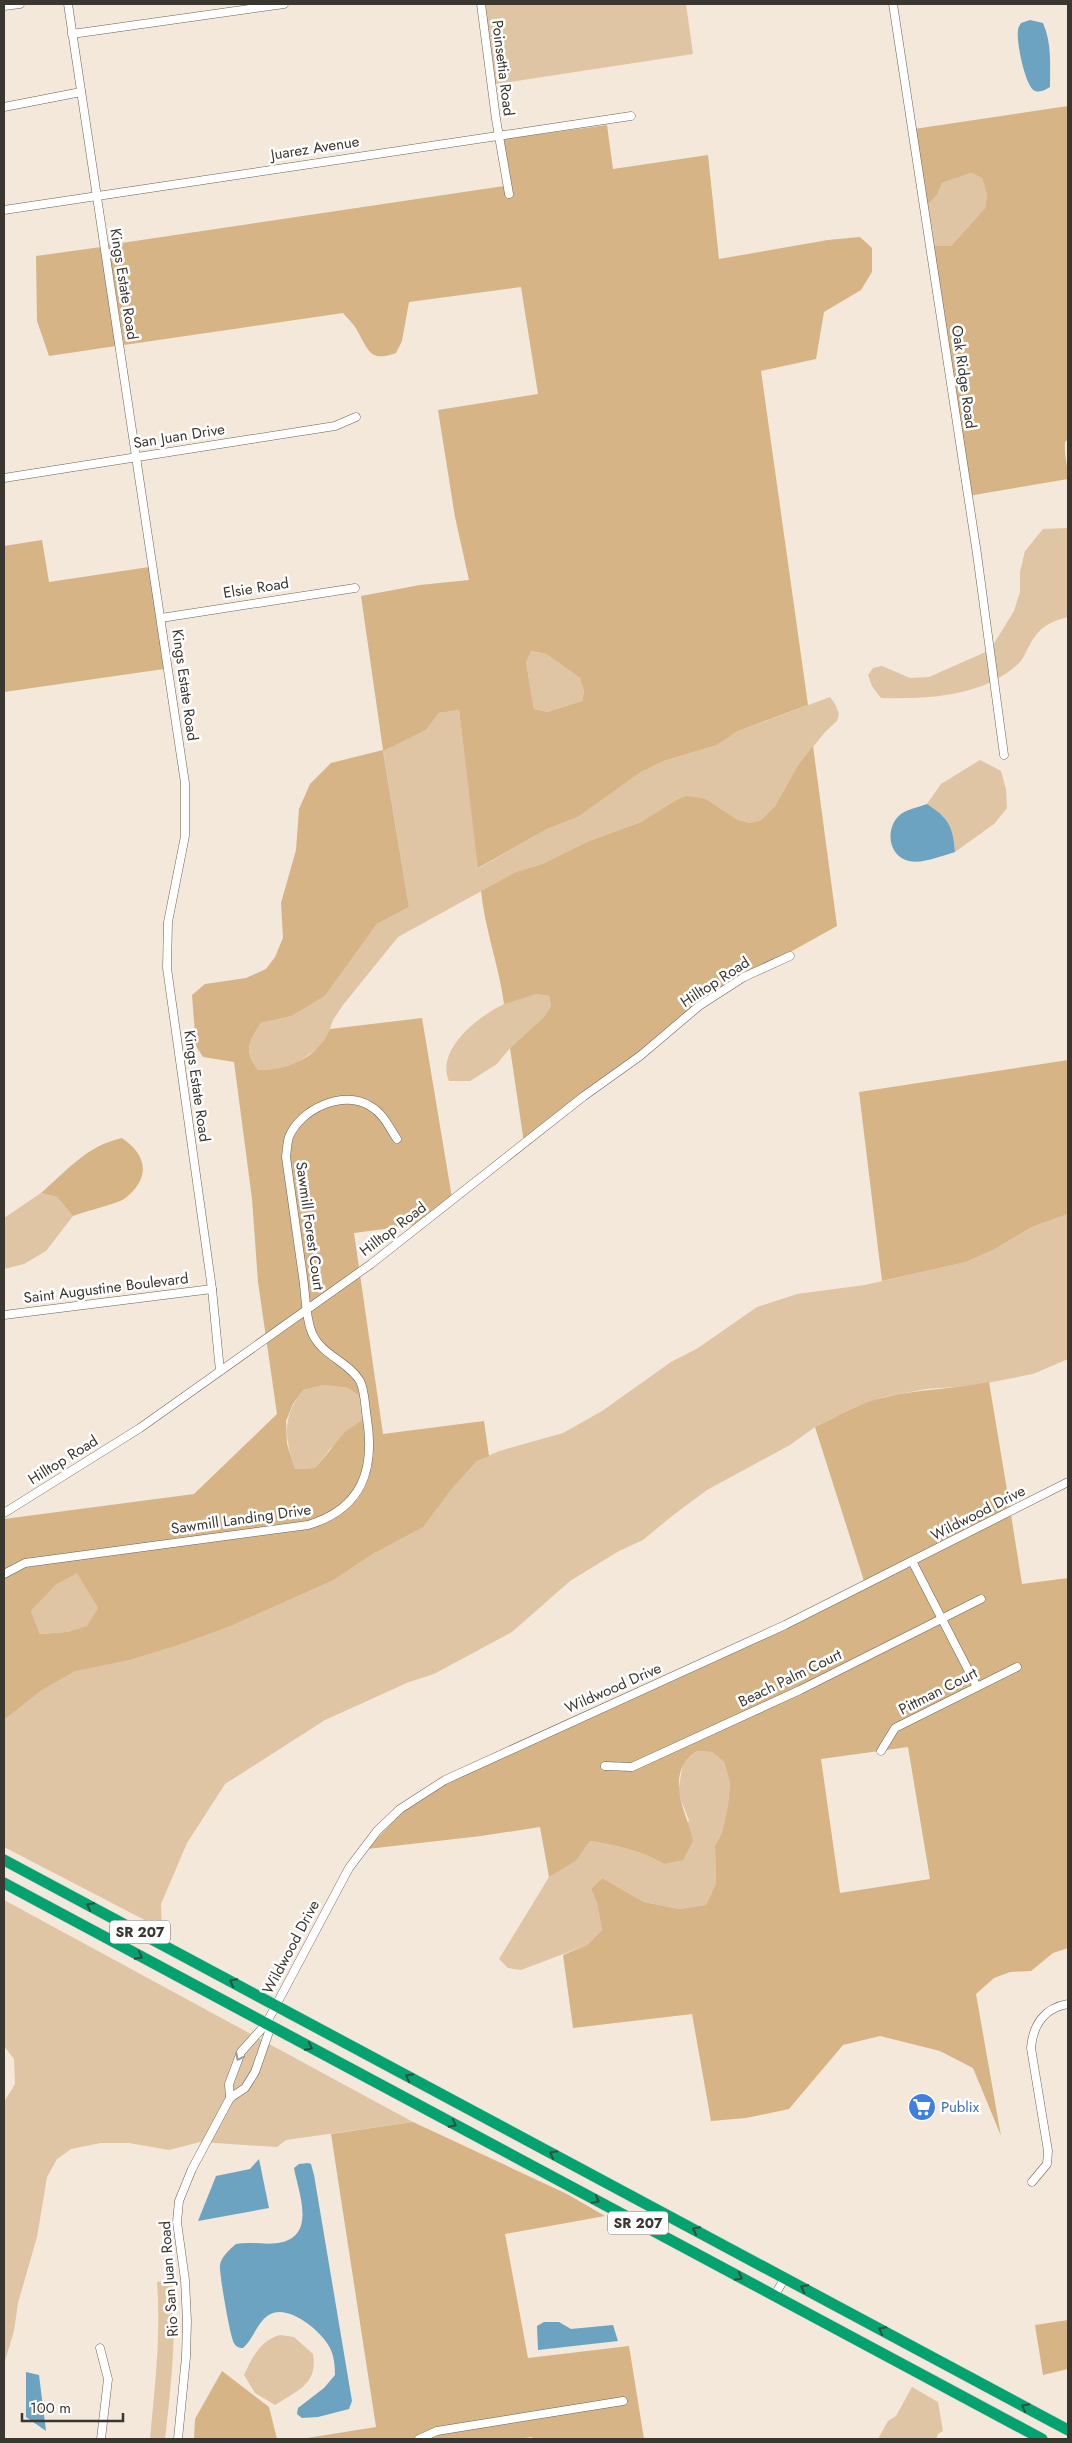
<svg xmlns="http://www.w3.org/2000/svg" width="1072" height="2443" viewBox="0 0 1072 2443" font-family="Jost,sans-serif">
  <rect width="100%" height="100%" fill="#f3e8d9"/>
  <g fill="#dfc5a3">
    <path d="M 479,4 L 686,4 L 693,54 L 490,85 Z"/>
    <path d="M 971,173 L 982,178 L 987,195 L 985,208 L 951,246 L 931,246 L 925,208 L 937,195 L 942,183 Z"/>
    <path d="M 1068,528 L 1068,617 C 1048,622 1038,628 1028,648 C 1025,653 1023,660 1018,664 C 982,697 928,699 881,698 L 872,686 L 868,675 L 873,668 L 882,666 L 910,678 L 929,677 L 990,650 L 1014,611 L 1020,592 L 1020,572 L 1025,551 L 1043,529 Z"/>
    <path d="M 530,651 L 546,654 L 580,678 L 584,692 L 582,701 L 547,712 L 534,709 L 526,662 Z"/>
    <path d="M 830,697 L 835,704 L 839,714 L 837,721 L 826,731 L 798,765 L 775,806 L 761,820 L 750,823 L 738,820 L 706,799 L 676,800 L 641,822 L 589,841 L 542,864 L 516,872 L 398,937 L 343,1005 L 333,1020 L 325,1043 L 297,1063 L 274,1070 L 258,1070 C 243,1050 249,1042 261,1023 L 292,1016 L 325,996 L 377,924 L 409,907 L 383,750 L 426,730 L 439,713 L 459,710 L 479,868 L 547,829 L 578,817 L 641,772 L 664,761 L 717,745 L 738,731 Z"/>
    <path d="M 980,760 L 1001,771 L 1006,789 L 1007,808 L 994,824 L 955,852 C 953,825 948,818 927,804 L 941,784 Z"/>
    <path d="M 536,994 L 549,996 L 551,1006 L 544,1017 L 510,1048 L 497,1064 L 470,1081 L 449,1081 C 435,1049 480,1015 506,1003 C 515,998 526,996 536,994 Z"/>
    <path d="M 41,1193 L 57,1197 L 73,1216 L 46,1251 L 24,1264 L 4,1269 L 4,1218 Z"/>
    <path d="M 1068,1214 L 1068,1359 L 1033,1374 L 971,1386 L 926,1389 L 884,1397 L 855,1407 L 815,1427 L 790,1445 L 707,1490 L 672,1516 L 643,1540 L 619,1551 L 570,1581 L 512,1632 L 434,1674 L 409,1682 L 325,1720 L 225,1784 L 187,1843 L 161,1904 L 162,1929 L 4,1847 L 4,1720 L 42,1690 L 75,1670 L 130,1660 L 179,1645 L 231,1626 L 334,1580 L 376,1552 L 450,1491 L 477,1461 L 499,1451 L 563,1433 L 602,1411 L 671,1362 L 698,1348 L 757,1307 L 797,1294 L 865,1285 L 966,1262 L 993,1250 L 1032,1227 Z"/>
    <path d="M 324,1385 L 348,1388 L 368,1402 L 365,1418 L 329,1450 L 315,1468 L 295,1469 C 285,1437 281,1419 303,1390 Z"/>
    <path d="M 77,1572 L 98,1608 L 88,1626 L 67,1632 L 40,1634 L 31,1611 L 57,1584 Z"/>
    <path d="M 697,1751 L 712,1752 L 724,1762 L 730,1783 L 728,1805 L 722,1832 L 715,1846 L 716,1883 L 706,1905 L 679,1909 L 644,1902 L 602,1878 L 591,1889 L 597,1903 L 602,1930 L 587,1945 L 521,1970 L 508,1968 L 499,1959 L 549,1877 L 576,1861 L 590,1841 C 616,1846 641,1850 664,1864 L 689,1820 L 678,1793 L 683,1763 Z"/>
    <path d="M 4,1900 L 413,2122 L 286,2140 L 277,2147 L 200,2142 L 169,2150 L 129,2143 L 101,2143 L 71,2149 L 57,2159 L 47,2177 L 37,2237 L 18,2303 L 14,2331 L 4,2364 L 4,2102 L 15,2084 L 14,2059 L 4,2046 Z"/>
    <path d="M 172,2280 C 177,2334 171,2385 165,2439 L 150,2439 C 155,2383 161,2339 157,2282 Z"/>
    <path d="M 280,2335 L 294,2337 L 313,2354 C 318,2384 298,2390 275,2405 L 255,2393 L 244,2375 C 253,2357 259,2341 280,2335 Z"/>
    <path d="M 912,2387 L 938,2402 L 943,2431 L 938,2434 L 936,2439 L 878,2439 L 888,2421 L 896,2416 Z"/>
  </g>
  <g fill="#d6b486" fill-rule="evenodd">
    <path d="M 1068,106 L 1068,439 L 1065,442 C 1064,456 1068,466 1068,479 L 968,496 L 931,246 L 951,246 L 985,208 L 987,195 L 982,178 L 971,173 L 942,183 L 937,195 L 925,208 L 914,129 Z"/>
    <path d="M 607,125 L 613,169 L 708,155 L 719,259 L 828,240 L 860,237 L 872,248 L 872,272 L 861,290 L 824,312 L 816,359 L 761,371 L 808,705 L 738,731 L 717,745 L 664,761 L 641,772 L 578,817 L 547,829 L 478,868 L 459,710 L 439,713 L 426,730 L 383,751 L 409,907 L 377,924 L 325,996 L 292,1016 L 261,1023 C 249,1042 243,1050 258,1070 C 287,1071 319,1057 330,1029 L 422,1018 L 452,1198 L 421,1224 L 354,1233 L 383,1434 L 484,1421 L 489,1456 L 477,1461 L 450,1491 L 423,1527 L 376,1552 L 334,1580 L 231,1626 L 179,1645 L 130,1660 L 75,1671 L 42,1690 L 4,1720 L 4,1519 L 194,1494 L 277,1414 L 258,1282 L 252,1199 L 234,1062 L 203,1057 L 196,1046 L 192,995 L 205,984 L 246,978 L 266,969 L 275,957 L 283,938 L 281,903 L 296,850 L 299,809 L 310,784 L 331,763 L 383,750 L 361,596 L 420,585 L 469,580 L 455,517 L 438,410 L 538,394 L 521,287 L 409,302 L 402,341 L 396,353 C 371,362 369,352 358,332 C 355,325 348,319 343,313 L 124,345 L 108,245 L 504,186 L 498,140 ZM 531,651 L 546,654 L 580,678 L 584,692 L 582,701 L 547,712 L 534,709 L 526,662 ZM 324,1385 L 348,1388 L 368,1402 L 365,1418 L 346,1431 L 315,1468 L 295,1469 L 287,1444 L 286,1421 L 293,1404 L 303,1390 ZM 77,1573 L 98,1608 L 87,1626 L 67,1632 L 40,1634 L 31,1611 L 57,1584 Z"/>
    <path d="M 101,247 L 116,346 L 49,356 L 37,321 L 36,256 Z"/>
    <path d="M 42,540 L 49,582 L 149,567 L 164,669 L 4,692 L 4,546 Z"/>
    <path d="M 813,746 L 837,926 L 708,998 L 524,1143 L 510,1048 L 544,1017 L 551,1006 L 549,996 L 536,994 L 504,1004 C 499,966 485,930 481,891 L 516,872 L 542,864 L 589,841 L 641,822 L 676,800 L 687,796 L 706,799 L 738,820 L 750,823 L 761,820 L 775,806 L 798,765 Z"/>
    <path d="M 1068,1060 L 1068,1214 L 1032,1227 L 993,1250 L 966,1262 L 882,1281 L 859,1092 Z"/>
    <path d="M 122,1138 C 148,1156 151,1179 124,1199 C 119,1203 83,1212 73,1216 L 57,1197 L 41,1193 C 68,1170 86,1146 122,1138 Z"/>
    <path d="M 989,1382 L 1010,1508 L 864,1581 L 815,1427 C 838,1416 861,1402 886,1397 C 920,1389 955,1389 989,1382 Z"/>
    <path d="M 1011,1515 L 1022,1584 L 1068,1578 L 1068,1948 L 1053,1953 L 1031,1971 L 1010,1972 L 994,1978 L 976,1994 L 1001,2136 L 973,2068 L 940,2051 L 880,2036 L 843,2045 L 789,2109 L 746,2118 L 711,2121 L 692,2014 L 573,2028 L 563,1955 L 587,1945 L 602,1930 L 597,1903 L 591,1889 L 602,1878 L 644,1902 L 679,1909 L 706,1905 L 716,1883 L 715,1846 L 722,1832 L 728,1805 L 730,1783 L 724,1762 L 712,1752 L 697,1751 C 692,1755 685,1760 683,1765 C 671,1792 688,1815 693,1841 L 683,1860 L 664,1864 C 641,1850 617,1846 590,1841 L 576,1861 L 549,1877 L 540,1827 L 481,1836 L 367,1849 L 403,1811 L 447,1783 L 787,1628 ZM 908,1747 L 930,1879 L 840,1893 L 821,1759 Z"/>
    <path d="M 413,2122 L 567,2194 L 605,2216 L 505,2234 L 528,2358 L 629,2346 L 644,2439 L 533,2439 L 532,2437 L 518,2439 L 301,2439 L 376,2427 L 331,2134 Z"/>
    <path d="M 1068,2320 L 1068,2369 L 1043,2375 L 1035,2325 Z"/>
    <path d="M 222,2371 L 269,2407 L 277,2439 L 194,2439 L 195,2419 Z"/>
  </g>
  <g fill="#6ca3c1">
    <path d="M 1030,20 L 1043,23 C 1052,43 1050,66 1050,87 C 1046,89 1041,93 1035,91 C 1025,87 1016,40 1018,30 C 1018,27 1020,25 1021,23 Z"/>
    <path d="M 927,804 C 948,818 953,825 955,852 C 941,856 923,864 909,861 C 887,856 885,826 901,814 C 908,809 919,807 927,804 Z"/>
    <path d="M 259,2159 L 269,2208 L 198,2221 L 216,2176 L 250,2169 Z"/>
    <path d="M 308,2163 L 311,2164 L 314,2175 L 352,2401 L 349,2409 L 318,2417 L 302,2418 L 297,2414 L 298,2408 L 324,2388 L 335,2375 C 335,2366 334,2356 330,2348 C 322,2332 292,2307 273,2313 C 257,2319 255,2338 243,2348 C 239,2348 236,2347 234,2343 C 230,2337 219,2272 220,2265 C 221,2257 230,2249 236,2244 C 251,2241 268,2246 283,2242 C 316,2233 298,2191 294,2168 L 299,2164 Z"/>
    <path d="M 544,2322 L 559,2322 L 571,2329 L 613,2325 L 618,2341 L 538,2350 L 537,2326 Z"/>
    <path d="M 26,2372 L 39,2375 L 46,2431 L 26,2417 Z"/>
  </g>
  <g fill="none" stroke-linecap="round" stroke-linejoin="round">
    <g stroke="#6c6256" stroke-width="9">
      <g id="minor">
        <path d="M 68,4 L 185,783 L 185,836 L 168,922 L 167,968 L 212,1289 L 220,1371"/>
        <path d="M 481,4 L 496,119 L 509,194"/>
        <path d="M 893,4 L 977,554 L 1004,755"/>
        <path d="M 4,6 L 20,4"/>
        <path d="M 72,34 L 284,4"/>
        <path d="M 4,107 L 81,92"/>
        <path d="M 4,210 L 631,116"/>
        <path d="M 4,478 L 335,426 L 356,417"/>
        <path d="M 161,618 L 355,588"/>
        <path d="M 4,1315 L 212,1289"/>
        <path d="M 4,1513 L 140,1428 L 371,1264 L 584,1096 L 640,1056 L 699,1006 L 744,977 L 790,956"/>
        <path d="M 912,1561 L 977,1687"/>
        <path d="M 4,1574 L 25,1563 L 308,1525 C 362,1509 375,1470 367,1419 C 365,1407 365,1391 360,1381 C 348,1361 322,1356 312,1333 C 305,1316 306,1296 303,1277 C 297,1237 292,1197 286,1157 C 287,1150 287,1143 289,1137 C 300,1109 344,1089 370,1106 C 383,1113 389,1127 397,1139"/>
        <path d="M 881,1751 L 895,1728 L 1017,1667"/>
        <path d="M 605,1766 L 632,1767 L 800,1690 L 981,1599"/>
        <path d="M 230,2098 L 229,2084 L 241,2052 L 266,2024 L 349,1868 L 377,1831 L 400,1809 L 445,1780 L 785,1625 L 1068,1482"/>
        <path d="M 1032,2182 L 1047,2164 L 1048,2151 L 1031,2048 C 1033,2025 1044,2008 1068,2004"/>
        <path d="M 774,2296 L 785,2278"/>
        <path d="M 100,2348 L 108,2379 L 101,2439"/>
        <path d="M 178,2439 L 186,2357 L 187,2321 L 185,2280 L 177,2222 L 179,2201 L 192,2169 L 230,2098 L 245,2088 L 255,2072 L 271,2026"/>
        <path d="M 419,2439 L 437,2431 L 623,2401"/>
      </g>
    </g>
    <g stroke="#d0cfcd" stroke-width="12">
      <g id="highway">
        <path d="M 4,1860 L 1068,2430"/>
        <path d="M 4,1883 L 1042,2439"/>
      </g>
    </g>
    <use href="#minor" stroke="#fff" stroke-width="8"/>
    <use href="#highway" stroke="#04a26f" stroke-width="11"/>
  </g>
  <defs><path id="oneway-chevron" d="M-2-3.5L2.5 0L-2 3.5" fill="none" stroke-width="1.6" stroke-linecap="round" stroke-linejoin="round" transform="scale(1.25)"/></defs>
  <g stroke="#2c5140">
    <use href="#oneway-chevron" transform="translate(90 1906) rotate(-152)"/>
    <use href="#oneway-chevron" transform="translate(139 1956) rotate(28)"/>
    <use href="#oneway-chevron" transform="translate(233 1982) rotate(-152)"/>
    <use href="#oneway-chevron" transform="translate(309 2047) rotate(28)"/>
    <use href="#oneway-chevron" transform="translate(409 2077) rotate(-152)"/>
    <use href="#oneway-chevron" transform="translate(453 2124) rotate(28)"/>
    <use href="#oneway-chevron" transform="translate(553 2154) rotate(-152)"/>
    <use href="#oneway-chevron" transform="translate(596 2200) rotate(28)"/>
    <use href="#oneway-chevron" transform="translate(696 2230) rotate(-152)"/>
    <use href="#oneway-chevron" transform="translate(739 2277) rotate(28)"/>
    <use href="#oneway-chevron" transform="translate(804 2288) rotate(-152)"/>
    <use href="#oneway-chevron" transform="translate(882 2330) rotate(-152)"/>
    <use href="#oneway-chevron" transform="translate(1025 2407) rotate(-152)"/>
  </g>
  <use stroke="#9c9a98" href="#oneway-chevron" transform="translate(239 2057) rotate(117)"/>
  <defs>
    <g id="supermarket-disc" transform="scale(1.4375)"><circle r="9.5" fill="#3f7fe0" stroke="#fff"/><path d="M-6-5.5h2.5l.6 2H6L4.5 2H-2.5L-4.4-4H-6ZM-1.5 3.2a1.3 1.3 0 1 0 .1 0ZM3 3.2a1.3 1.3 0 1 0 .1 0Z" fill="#fff"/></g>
  </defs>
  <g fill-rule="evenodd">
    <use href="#supermarket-disc" x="922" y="2107"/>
  </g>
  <g text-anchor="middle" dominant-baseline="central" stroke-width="5" stroke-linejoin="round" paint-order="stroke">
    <g fill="#fff" stroke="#75726e" stroke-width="1">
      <rect x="110" y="1920.5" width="60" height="23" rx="4"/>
      <rect x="608" y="2211.5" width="60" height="23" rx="4"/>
    </g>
    <g font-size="14" font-weight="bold" fill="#3a3630">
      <text x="140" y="1932">SR 207</text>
      <text x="638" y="2223">SR 207</text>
    </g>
    <g font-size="15" fill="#3a3630" stroke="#fff">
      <text transform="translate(503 68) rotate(83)">Poinsettia Road</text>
      <text transform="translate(315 148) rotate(-9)">Juarez Avenue</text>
      <text transform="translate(124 284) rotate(81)">Kings Estate Road</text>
      <text transform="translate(964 377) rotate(82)">Oak Ridge Road</text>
      <text transform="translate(179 436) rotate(-9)">San Juan Drive</text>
      <text transform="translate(256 588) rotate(-9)">Elsie Road</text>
      <text transform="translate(185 685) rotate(82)">Kings Estate Road</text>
      <text transform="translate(715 982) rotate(-33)">Hilltop Road</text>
      <text transform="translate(197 1086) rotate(82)">Kings Estate Road</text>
      <text transform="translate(310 1226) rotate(82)">Sawmill Forest Court</text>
      <text transform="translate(393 1229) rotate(-37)">Hilltop Road</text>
      <text transform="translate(106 1288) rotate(-7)">Saint Augustine Boulevard</text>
      <text transform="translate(63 1460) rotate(-32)">Hilltop Road</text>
      <text transform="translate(978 1513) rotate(-27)">Wildwood Drive</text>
      <text transform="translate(241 1519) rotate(-8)">Sawmill Landing Drive</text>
      <text transform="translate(790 1678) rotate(-26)">Beach Palm Court</text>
      <text transform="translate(613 1688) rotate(-24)">Wildwood Drive</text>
      <text transform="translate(938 1691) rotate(-27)">Pittman Court</text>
      <text transform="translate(291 1947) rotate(-62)">Wildwood Drive</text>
      <text transform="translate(169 2279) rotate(-94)">Rio San Juan Road</text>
    </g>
    <g font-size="15" fill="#366cbe" stroke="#fff" text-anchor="start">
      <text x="941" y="2107">Publix</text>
    </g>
  </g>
  <rect width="1072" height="2443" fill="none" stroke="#3a3630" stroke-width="10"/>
  <path d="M22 2413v8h101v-8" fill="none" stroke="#3a3630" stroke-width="2.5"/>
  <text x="30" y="2413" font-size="15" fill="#3a3630" stroke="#ffffff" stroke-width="4" paint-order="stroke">100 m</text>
</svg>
